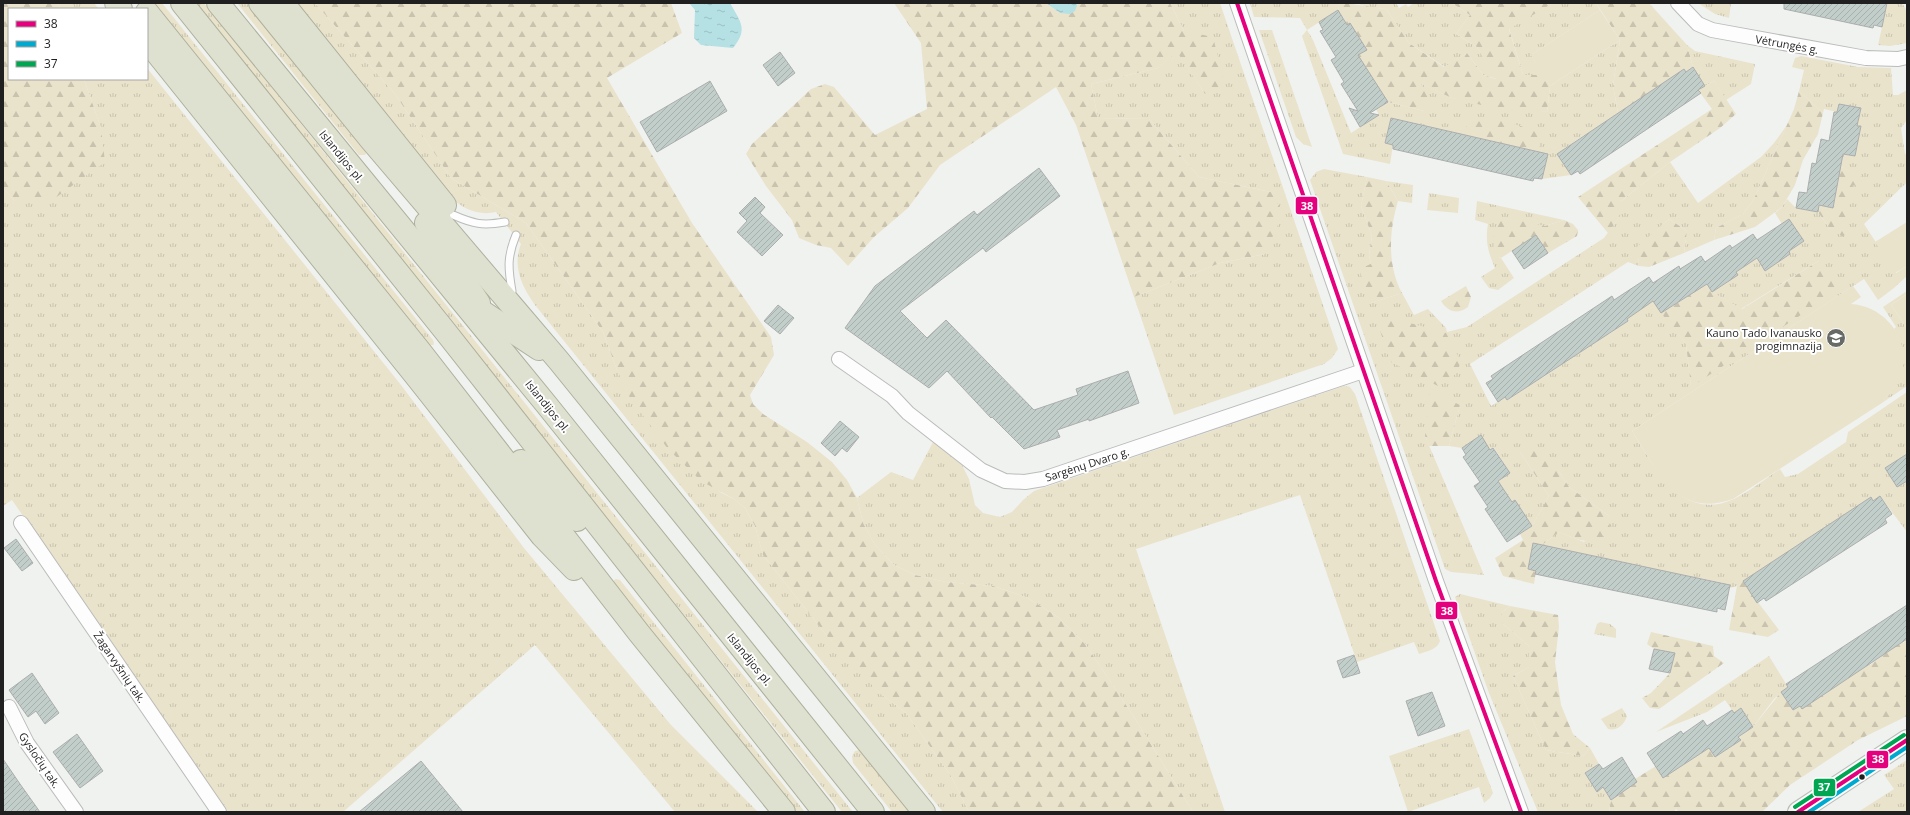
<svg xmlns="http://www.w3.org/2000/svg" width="1910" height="815" viewBox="0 0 1910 815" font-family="'Open Sans',sans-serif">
  <defs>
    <pattern id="grass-tufts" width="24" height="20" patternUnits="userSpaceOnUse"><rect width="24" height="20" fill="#eae3cb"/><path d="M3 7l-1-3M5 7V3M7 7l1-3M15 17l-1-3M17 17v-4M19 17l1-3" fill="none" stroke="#c8c2ae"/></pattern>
    <pattern id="forest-firs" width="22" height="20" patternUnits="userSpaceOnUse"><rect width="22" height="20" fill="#eae3cb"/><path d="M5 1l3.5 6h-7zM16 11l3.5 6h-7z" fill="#c8c2ae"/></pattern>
    <pattern id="water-ripples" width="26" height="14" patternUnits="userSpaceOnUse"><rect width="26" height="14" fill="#b5e0e4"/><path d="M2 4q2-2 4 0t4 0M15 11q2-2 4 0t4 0" fill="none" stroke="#9bc0c3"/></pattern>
    <pattern id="building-hatch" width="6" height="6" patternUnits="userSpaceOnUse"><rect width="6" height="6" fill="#c2ceca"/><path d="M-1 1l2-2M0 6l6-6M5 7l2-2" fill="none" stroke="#a6b1ad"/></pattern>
  </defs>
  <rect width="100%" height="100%" fill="#f0f2f0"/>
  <g fill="url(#grass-tufts)">
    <path d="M 58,3 L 94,3 L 99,9 L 60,9 Z"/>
    <path d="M 153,3 L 162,3 L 433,340 L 434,343 L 433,345 L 427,345 Z"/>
    <path d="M 194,3 L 204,3 L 853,812 L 842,812 Z"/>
    <path d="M 237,3 L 247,3 L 365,149 L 367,152 L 365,155 L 359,155 Z"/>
    <path d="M 295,3 L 315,3 L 395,94 L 451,178 L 526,223 L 603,332 L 617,370 L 720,492 L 734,499 L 745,508 L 755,526 L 763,555 L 827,636 L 881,694 L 906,713 L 951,776 L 969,812 L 943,812 L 535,305 C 522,287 512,266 521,244 L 496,212 C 478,216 463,209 450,197 Z"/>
    <path d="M 1170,3 L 1220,3 L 1338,349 L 1332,358 L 1324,364 L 1174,415 L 1134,297 L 1220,263 L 1265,254 L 1271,192 L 1199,177 L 1149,119 L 1098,118 L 1091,84 L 1158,68 L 1177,51 L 1205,94 L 1184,31 Z"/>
    <path d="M 1250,3 L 1340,3 L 1338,10 L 1307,30 L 1313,40 L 1351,133 L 1379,115 L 1376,109 L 1388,102 L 1424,111 L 1420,83 L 1452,98 L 1547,112 L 1550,86 L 1620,40 L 1613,85 L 1618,113 L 1598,127 L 1586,138 L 1584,135 L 1564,149 L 1559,157 L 1571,175 L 1542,179 L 1547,158 L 1540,156 L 1540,152 L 1464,123 L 1478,138 L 1477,141 C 1459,133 1443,129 1423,129 L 1423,125 L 1400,120 L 1390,121 L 1385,143 L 1393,145 L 1390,164 L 1343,154 L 1302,36 L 1307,30 L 1300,18 L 1254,17 Z"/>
    <path d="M 1356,3 L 1396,3 L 1399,8 L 1406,4 L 1408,7 L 1414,3 L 1452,3 L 1470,15 L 1456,34 L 1477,47 L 1497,79 L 1483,75 L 1467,53 L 1445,67 L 1409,43 L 1386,9 L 1370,8 Z"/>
    <path d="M 1553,3 L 1596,3 L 1600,10 L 1531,55 L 1544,75 L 1523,75 L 1509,28 Z"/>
    <path d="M 1698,3 L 1731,3 L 1729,18 L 1715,14 Z"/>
    <path d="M 1877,3 L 1902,3 L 1907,11 L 1907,43 L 1890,46 L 1878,45 L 1882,27 Z"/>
    <path d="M 1259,30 L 1272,30 L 1312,147 L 1303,144 L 1296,137 Z"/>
    <path d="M 1687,45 L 1695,51 L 1755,64 L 1751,84 L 1726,100 L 1714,81 L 1705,86 L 1693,67 Z"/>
    <path d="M 1801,56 L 1858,67 L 1891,68 L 1893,95 L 1898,95 L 1907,90 L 1907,120 L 1901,128 L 1905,154 L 1907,154 L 1907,182 L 1864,224 L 1896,273 L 1907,266 L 1907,276 L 1894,288 L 1878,300 L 1864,279 L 1632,431 C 1655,467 1681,523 1734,499 C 1750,491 1765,479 1780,469 L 1785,477 L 1798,474 L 1846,442 L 1848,432 L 1907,392 L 1907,454 L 1885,468 L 1897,487 L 1907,481 L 1907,532 L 1880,496 L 1873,501 L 1871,498 L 1737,586 L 1730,588 L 1722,587 L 1723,583 L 1700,578 L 1698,582 L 1683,579 L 1683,575 L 1621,562 L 1604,562 L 1605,558 L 1542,545 L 1559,532 L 1584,542 L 1609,516 L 1569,487 L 1558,470 L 1520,452 L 1549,496 L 1532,526 L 1515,500 L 1512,502 L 1498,481 L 1510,473 L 1494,448 L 1490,450 L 1481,435 L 1462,448 L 1449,446 L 1460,405 L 1425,436 L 1484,575 L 1451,572 L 1445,569 L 1310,180 L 1316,172 L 1324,169 L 1367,177 L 1361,206 L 1372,236 L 1369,255 L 1371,264 L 1371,303 L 1402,293 L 1414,315 L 1428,309 L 1446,328 L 1447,332 L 1467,327 L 1604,238 L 1620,216 L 1620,202 L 1670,162 L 1698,203 L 1761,157 L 1774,143 L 1787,125 L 1753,201 L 1743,214 L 1716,228 L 1714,240 L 1684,253 L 1687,231 L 1669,219 L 1638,247 L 1639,266 L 1628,262 L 1470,364 L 1491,406 L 1505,397 L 1508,400 L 1527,387 L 1525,384 L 1539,375 L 1542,378 L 1561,365 L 1573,353 L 1575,356 L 1594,343 L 1606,331 L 1609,334 L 1628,321 L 1627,318 L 1633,314 L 1621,295 L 1635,287 L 1647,305 L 1653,301 L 1686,344 L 1691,386 L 1820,260 L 1741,309 L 1712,292 L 1738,275 L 1736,272 L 1757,258 L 1765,270 L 1790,254 L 1789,251 L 1803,241 L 1784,227 L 1775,213 L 1782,207 L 1787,199 L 1796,208 L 1818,212 L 1830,229 L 1853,185 L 1868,181 L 1838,165 L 1841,154 L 1855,156 L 1861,127 L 1857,126 L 1861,108 L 1839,104 L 1837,112 L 1824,109 L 1823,113 L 1799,91 L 1804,70 L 1792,67 L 1795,58 Z"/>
    <path d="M 147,68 L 401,385 L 524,548 L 671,725 L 758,812 L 675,812 L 535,645 L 343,812 L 228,812 L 12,500 L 3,506 L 3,188 L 15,201 L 101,128 L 84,79 L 147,79 Z"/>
    <path d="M 1386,181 L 1413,185 L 1412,203 L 1398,201 Z"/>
    <path d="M 1429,193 L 1459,198 L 1458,213 L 1427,210 Z"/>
    <path d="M 1477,201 L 1564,220 L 1545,226 L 1529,224 L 1499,258 L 1501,258 L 1514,278 L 1498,290 L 1489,288 L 1481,277 L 1495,268 C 1488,252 1485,241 1488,224 L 1475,220 Z"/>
    <path d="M 1907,291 L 1907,294 L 1891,305 L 1907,328 L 1907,386 L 1882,403 C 1904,379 1909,357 1894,329 L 1896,327 L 1883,307 Z"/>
    <path d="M 1344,386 L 1350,387 L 1355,394 L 1440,641 C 1437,650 1427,651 1419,654 L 1414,642 L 1357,662 L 1300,495 L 1136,549 L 1225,812 L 1193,812 L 1134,717 L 1086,645 L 1058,617 L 1026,597 L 993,586 L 946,582 L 915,575 L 894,565 L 875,545 L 863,523 L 857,498 L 891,472 L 913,480 L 933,442 L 962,465 L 969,479 L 975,505 L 983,513 L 1000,517 L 1012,512 L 1023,500 L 1034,491 Z"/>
    <path d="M 616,579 L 620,580 L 805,812 L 795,812 L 614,584 L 614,580 Z"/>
    <path d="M 1460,594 L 1510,606 L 1502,612 L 1502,623 L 1529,646 L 1529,667 L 1513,676 L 1546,750 L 1583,756 L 1590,748 L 1599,764 L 1585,773 L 1597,791 L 1603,787 L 1611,800 L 1609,812 L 1538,812 L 1489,693 L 1455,597 Z"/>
    <path d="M 1600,622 L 1610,624 L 1616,629 L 1616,638 L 1594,634 L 1597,624 Z"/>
    <path d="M 1769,656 L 1788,687 L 1774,699 L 1753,727 L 1741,708 L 1734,713 L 1725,700 L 1707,712 L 1656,732 Z"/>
    <path d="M 1622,708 L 1627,716 C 1624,725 1617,731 1608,729 L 1601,719 Z"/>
    <path d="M 1469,729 L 1493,793 L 1490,798 L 1484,803 L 1479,787 L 1408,812 L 1389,756 Z"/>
    <path d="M 860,750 L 912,812 L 892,812 L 853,763 L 852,756 L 855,751 Z"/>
    <path d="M 1907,760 L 1907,812 L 1858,812 L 1894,789 L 1884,775 Z"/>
  </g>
  <g fill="url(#forest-firs)">
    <path d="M 3,3 L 58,3 L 60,9 L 9,9 L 9,79 L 84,79 L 101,128 L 105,162 L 51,201 L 15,201 L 3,188 Z"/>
    <path d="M 315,3 L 671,3 L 682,33 L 607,78 L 692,223 L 771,337 L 774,355 L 750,395 L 753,404 L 763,414 L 807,442 L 832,462 L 847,480 L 857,498 L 863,523 L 875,545 L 894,565 L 915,575 L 946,582 L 993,586 L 1026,597 L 1058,617 L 1086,645 L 1134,717 L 1193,812 L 969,812 L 951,776 L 906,713 L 881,694 L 857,670 L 827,636 L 763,555 L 755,526 L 745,508 L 734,499 L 701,481 L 668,449 L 630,398 L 617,370 L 603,332 L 526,223 L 451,178 L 395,94 Z"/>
    <path d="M 894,3 L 1046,3 L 1060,13 L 1078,5 L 1078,3 L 1170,3 L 1184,31 L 1213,37 L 1225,85 L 1205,94 L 1177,52 L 1158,68 L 1091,84 L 1098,118 L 1149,119 L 1199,177 L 1271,192 L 1283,213 L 1265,254 L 1220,263 L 1134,297 L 1076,125 L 1056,87 L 940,165 L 908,208 L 874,237 L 848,266 L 831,248 L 816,245 L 799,238 L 792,220 L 766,186 L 746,154 L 752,144 L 811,89 L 825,84 L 834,87 L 875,135 L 927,109 L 921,43 Z"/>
    <path d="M 1340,3 C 1356,3 1370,8 1386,9 L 1409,43 L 1444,67 L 1467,53 L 1483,75 L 1496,79 L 1477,47 L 1456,34 L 1470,15 L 1452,3 L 1553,3 L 1509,29 L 1523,75 L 1544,75 L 1550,86 L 1547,112 L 1490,107 L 1452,98 L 1421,84 L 1431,104 L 1424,111 L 1388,102 L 1355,57 L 1347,25 L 1338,10 Z"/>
    <path d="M 1596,3 L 1649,3 L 1687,45 L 1693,67 L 1686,72 L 1684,69 L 1620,116 L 1618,113 L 1613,85 L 1620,40 Z"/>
    <path d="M 1714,81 L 1736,114 L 1720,128 L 1670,162 L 1620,202 L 1620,216 L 1608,233 L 1578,197 L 1712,109 L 1698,90 Z"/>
    <path d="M 1799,91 L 1823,113 L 1818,134 L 1803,160 L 1795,185 L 1782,207 L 1755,227 L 1714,240 L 1716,228 L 1743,214 L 1753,201 L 1794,109 Z"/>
    <path d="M 1497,119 L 1537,131 L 1540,152 L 1517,147 L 1501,147 L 1501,143 L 1478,138 L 1463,123 Z"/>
    <path d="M 1838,165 L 1868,180 L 1864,189 L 1853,185 L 1844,237 L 1830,229 L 1818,212 L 1819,205 L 1833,208 L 1839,178 Z"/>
    <path d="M 1367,177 L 1386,181 L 1398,201 C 1389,231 1387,265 1402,293 L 1371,303 L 1359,269 L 1371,264 L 1369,255 L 1372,236 L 1361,206 Z"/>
    <path d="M 1503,217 L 1545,226 L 1564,220 L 1573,224 L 1578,230 L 1577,236 L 1548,253 L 1536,235 L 1501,258 L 1494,254 L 1493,232 Z"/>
    <path d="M 1669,219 L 1687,231 L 1684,253 L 1649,267 L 1639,266 L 1637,247 Z"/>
    <path d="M 1820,260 L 1839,290 L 1691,387 L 1686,344 L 1661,313 L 1687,297 L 1705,280 L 1712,292 L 1742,309 Z"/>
    <path d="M 1466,286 L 1471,297 L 1468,307 C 1457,315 1448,312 1441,301 Z"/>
    <path d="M 1392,318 L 1446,333 L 1461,362 L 1456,374 L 1438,386 L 1391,362 L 1377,322 Z"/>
    <path d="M 1430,391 L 1460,405 L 1449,446 L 1429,446 L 1425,436 Z"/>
    <path d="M 1531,446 L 1558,470 L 1569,487 L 1609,516 L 1610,531 C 1591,548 1579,540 1559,532 L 1542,545 L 1541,549 L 1532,547 L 1528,569 L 1536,571 L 1534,584 L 1503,576 L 1495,558 L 1523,540 L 1520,534 L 1532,526 L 1549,496 L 1520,452 Z"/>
    <path d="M 1750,577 L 1752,580 L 1745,585 L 1779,630 L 1768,637 L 1729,630 L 1737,586 Z"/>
    <path d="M 1510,606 L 1558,615 L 1559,627 L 1555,662 L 1561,705 L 1573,734 L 1590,748 L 1583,756 L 1546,750 L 1513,676 L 1529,667 L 1529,646 L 1502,623 L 1502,612 Z"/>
    <path d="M 1651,632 L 1713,646 L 1714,656 L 1724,663 L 1659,709 L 1650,708 L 1642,698 L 1651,693 L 1670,673 L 1675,653 L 1654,649 L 1647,644 Z"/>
    <path d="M 1901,640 L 1903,643 L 1907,640 L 1907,716 L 1858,740 L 1790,785 L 1762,812 L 1679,812 L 1676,809 L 1674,812 L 1609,812 L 1611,800 L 1637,782 L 1635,779 L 1656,766 L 1707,744 L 1741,740 L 1738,737 L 1753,727 L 1781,692 L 1793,710 C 1819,693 1846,683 1868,661 L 1870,665 L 1889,651 L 1888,649 Z"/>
  </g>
  <g fill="#eae3cb">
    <path d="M 1600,10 L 1620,40 L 1550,86 L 1531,55 Z"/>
    <path d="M 1907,222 L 1907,266 L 1895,273 L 1875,242 Z"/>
    <path d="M 1853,286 L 1861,297 L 1851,304 C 1883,306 1908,335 1903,368 C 1900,382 1891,393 1882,403 L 1733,499 C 1676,519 1658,471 1632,431 Z"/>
    <path d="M 1907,294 L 1907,328 L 1891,305 Z"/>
  </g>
  <g fill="url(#water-ripples)">
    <path d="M 689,3 L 730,3 C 740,21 749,29 733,48 L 701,45 L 694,38 L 695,10 Z"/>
    <path d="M 1046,3 L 1078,3 L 1075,11 L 1070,14 L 1060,13 Z"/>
  </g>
  <g fill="url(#building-hatch)" stroke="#acaead">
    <path d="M 1784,3 L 1887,3 L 1882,27 L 1874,25 L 1873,28 L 1784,9 Z"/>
    <path d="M 1338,10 L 1347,25 L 1350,23 L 1367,50 L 1358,55 L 1388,102 L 1370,113 L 1379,115 L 1360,127 L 1349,108 L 1358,111 L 1341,84 L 1344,82 L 1331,60 L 1336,57 L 1320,31 L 1323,30 L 1319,22 Z"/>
    <path d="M 780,52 L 795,73 L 778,86 L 763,65 Z"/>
    <path d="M 1693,67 L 1705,86 L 1698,90 L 1701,93 L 1580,174 L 1578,171 L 1571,175 L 1557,154 L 1684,69 L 1686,72 Z"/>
    <path d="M 710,81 L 727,111 L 657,152 L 640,122 Z"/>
    <path d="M 1839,104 L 1861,108 L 1857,126 L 1861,126 L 1855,156 L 1843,154 L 1833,208 L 1819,205 L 1818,212 L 1796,208 L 1799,192 L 1807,193 L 1812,163 L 1816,164 L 1821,139 L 1829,141 L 1834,112 L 1837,112 Z"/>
    <path d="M 1391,118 L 1548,154 L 1542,179 L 1534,178 L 1533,181 L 1393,149 L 1393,145 L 1385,143 Z"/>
    <path d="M 1039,168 L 1060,196 L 986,252 L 983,248 L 900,311 L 927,338 L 946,320 L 1034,410 L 1078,395 L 1076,389 L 1128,371 L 1139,403 L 1089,421 L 1089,419 L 1057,430 L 1060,437 L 1024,449 L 992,417 L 991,418 L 947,371 L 929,388 L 845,328 L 875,286 L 974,211 L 977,215 Z"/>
    <path d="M 755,197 L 765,207 L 760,213 L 783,235 L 762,256 L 737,232 L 747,221 L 739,213 Z"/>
    <path d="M 1789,219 L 1804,241 L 1789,251 L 1790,254 L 1765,271 L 1757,258 L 1736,272 L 1738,275 L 1712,292 L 1707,284 L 1661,313 L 1653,301 L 1627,319 L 1628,321 L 1507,400 L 1505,397 L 1498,402 L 1486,383 L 1493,379 L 1491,376 L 1612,296 L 1614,300 L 1649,277 L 1653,283 L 1679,266 L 1680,269 L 1701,256 L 1705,262 L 1730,245 L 1732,248 L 1753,234 L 1757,240 Z"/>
    <path d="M 1536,235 L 1548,253 L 1524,269 L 1512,251 Z"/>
    <path d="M 778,305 L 794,318 L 780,334 L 764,321 Z"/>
    <path d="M 840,421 L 859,437 L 847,452 L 842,448 L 835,456 L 821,443 Z"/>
    <path d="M 1481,435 L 1490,450 L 1493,448 L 1510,473 L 1498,481 L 1512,502 L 1515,500 L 1532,526 L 1507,542 L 1485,509 L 1488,507 L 1474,486 L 1480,482 L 1463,457 L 1466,455 L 1462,448 Z"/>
    <path d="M 1907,454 L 1907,481 L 1897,487 L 1885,468 Z"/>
    <path d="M 1880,496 L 1892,514 L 1885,519 L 1887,523 L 1766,601 L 1764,598 L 1757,603 L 1743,581 L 1871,497 L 1873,501 Z"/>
    <path d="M 16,539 L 33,563 L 22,571 L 4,548 Z"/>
    <path d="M 1533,543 L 1730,585 L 1725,610 L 1717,608 L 1717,612 L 1535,574 L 1536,571 L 1528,569 Z"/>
    <path d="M 1907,605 L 1907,639 L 1802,709 L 1800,706 L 1793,710 L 1781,692 L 1788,687 L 1786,684 Z"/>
    <path d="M 1654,649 L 1675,653 L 1670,673 L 1649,669 Z"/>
    <path d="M 1354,655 L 1360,673 L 1343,678 L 1337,661 Z"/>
    <path d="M 32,673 L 59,713 L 45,724 L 36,711 L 28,717 L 9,690 Z"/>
    <path d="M 1432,692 L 1445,726 L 1418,736 L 1406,701 Z"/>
    <path d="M 1741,708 L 1753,727 L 1738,737 L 1741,740 L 1715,757 L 1709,748 L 1663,778 L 1647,753 L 1681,731 L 1683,734 L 1703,720 L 1707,726 L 1732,710 L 1734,713 Z"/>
    <path d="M 77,734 L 103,771 L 80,788 L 53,752 Z"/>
    <path d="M 1622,757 L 1637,782 L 1611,800 L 1603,787 L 1597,792 L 1585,773 L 1599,764 L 1603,769 Z"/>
    <path d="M 3,759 L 20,784 L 40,812 L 3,812 Z"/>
    <path d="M 421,761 L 463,812 L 359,812 Z"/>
  </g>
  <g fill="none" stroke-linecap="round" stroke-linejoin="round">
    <g stroke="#babcba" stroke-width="9">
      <g id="lane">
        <path d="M 453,215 C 474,224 482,226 505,222"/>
        <path d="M 512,291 C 508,268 507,257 516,235"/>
      </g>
    </g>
    <g stroke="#babcba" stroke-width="16">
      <g id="street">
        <path d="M 1237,3 L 1436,581 L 1521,812"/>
        <path d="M 1678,3 L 1698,24 L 1712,30 L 1866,58 L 1898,59 L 1907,57"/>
        <path d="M 839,359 L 892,396 L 908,413 L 981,470 L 1005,481 L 1025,482 L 1043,479 L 1363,371"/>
        <path d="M 21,523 L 219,812"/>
        <path d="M 9,707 L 27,743 L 76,812"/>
      </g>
    </g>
    <g stroke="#babcba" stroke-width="22">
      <path id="secondary" d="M 1798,812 L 1907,740"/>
    </g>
    <g stroke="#adb19d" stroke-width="24">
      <g id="highway">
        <path d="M 116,3 L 121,9"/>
        <path d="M 182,3 L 445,331 L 824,812"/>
        <path d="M 218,3 L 546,404 L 873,812"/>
        <path d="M 260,3 L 370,139 L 559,361 L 924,812"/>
        <path d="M 283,3 L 445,205"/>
        <path d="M 147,12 L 420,351 L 639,633 L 784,812"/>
        <path d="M 147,41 L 419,380 L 542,536 L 574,569"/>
        <path d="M 426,223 L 479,303"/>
        <path d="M 474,306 L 539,349"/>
        <path d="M 521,461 L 577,520"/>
      </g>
    </g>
    <use href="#lane" stroke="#fdfdfd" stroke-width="7"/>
    <use href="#street" stroke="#fdfdfd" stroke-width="14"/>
    <use href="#secondary" stroke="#f3f5ef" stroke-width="20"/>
    <use href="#highway" stroke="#dee1cf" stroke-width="22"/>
    <g stroke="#fff" stroke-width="7">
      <g id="bus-1">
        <path d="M 1237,3 L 1436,581 L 1521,812"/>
        <path d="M 1798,812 L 1907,740"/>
      </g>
    </g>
    <g stroke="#fff" stroke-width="7">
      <path id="bus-2" d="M 1809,812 L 1907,747"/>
    </g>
    <g stroke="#fff" stroke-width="7">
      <path id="bus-3" d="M 1795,807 L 1904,735"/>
    </g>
    <use href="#bus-1" stroke="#e5007d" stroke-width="4"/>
    <use href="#bus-2" stroke="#00a9ce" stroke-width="4"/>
    <use href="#bus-3" stroke="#00a651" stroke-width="4"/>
  </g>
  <defs>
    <g id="school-disc" transform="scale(1)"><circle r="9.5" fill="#686a68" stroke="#fff"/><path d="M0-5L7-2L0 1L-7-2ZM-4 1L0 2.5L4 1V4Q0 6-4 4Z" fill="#fff"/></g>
  </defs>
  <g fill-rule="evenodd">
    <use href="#school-disc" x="1836" y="338"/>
  </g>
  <circle fill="#1f201f" stroke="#fff" stroke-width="1.5" cx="1862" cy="777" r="3.5"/>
  <g text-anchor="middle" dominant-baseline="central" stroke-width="4" stroke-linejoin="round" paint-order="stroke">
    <g font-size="11" fill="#1f201f" stroke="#fff">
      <text transform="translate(1787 44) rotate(10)">Vėtrungės g.</text>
      <text transform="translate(342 156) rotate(51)">Islandijos pl.</text>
      <text transform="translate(548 406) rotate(51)">Islandijos pl.</text>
      <text transform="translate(1087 464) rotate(-18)">Sargėnų Dvaro g.</text>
      <text transform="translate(750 659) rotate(51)">Islandijos pl.</text>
      <text transform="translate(120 667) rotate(56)">Žagarvyšnių tak.</text>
      <text transform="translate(40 760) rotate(56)">Gysločių tak.</text>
    </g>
    <g font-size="11" fill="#1f201f" stroke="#fff" text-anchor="end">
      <text x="1822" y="332">Kauno Tado Ivanausko<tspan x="1822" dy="13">progimnazija</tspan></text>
    </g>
  </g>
  <g stroke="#fff" stroke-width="1.5">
    <rect x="1295" y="196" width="23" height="19" rx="4" fill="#e5007d"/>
    <rect x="1435" y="601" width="23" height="19" rx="4" fill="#e5007d"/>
    <rect x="1866" y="750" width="23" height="19" rx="4" fill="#e5007d"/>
    <rect x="1813" y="778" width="23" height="19" rx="4" fill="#00a651"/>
  </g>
  <g font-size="11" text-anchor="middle" font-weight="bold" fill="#fff">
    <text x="1307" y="210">38</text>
    <text x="1447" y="615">38</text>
    <text x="1878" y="763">38</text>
    <text x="1824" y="791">37</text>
  </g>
  <rect width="1910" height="815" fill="none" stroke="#1f201f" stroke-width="8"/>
  <rect x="8" y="8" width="140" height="72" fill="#ffffff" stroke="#a5a6a5"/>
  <rect x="16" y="21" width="20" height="6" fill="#e5007d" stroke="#a5a6a5"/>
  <text x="44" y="28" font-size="12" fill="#1f201f">38</text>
  <rect x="16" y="41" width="20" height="6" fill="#00a9ce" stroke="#a5a6a5"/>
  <text x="44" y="48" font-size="12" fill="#1f201f">3</text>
  <rect x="16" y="61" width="20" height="6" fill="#00a651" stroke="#a5a6a5"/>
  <text x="44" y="68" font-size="12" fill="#1f201f">37</text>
</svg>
